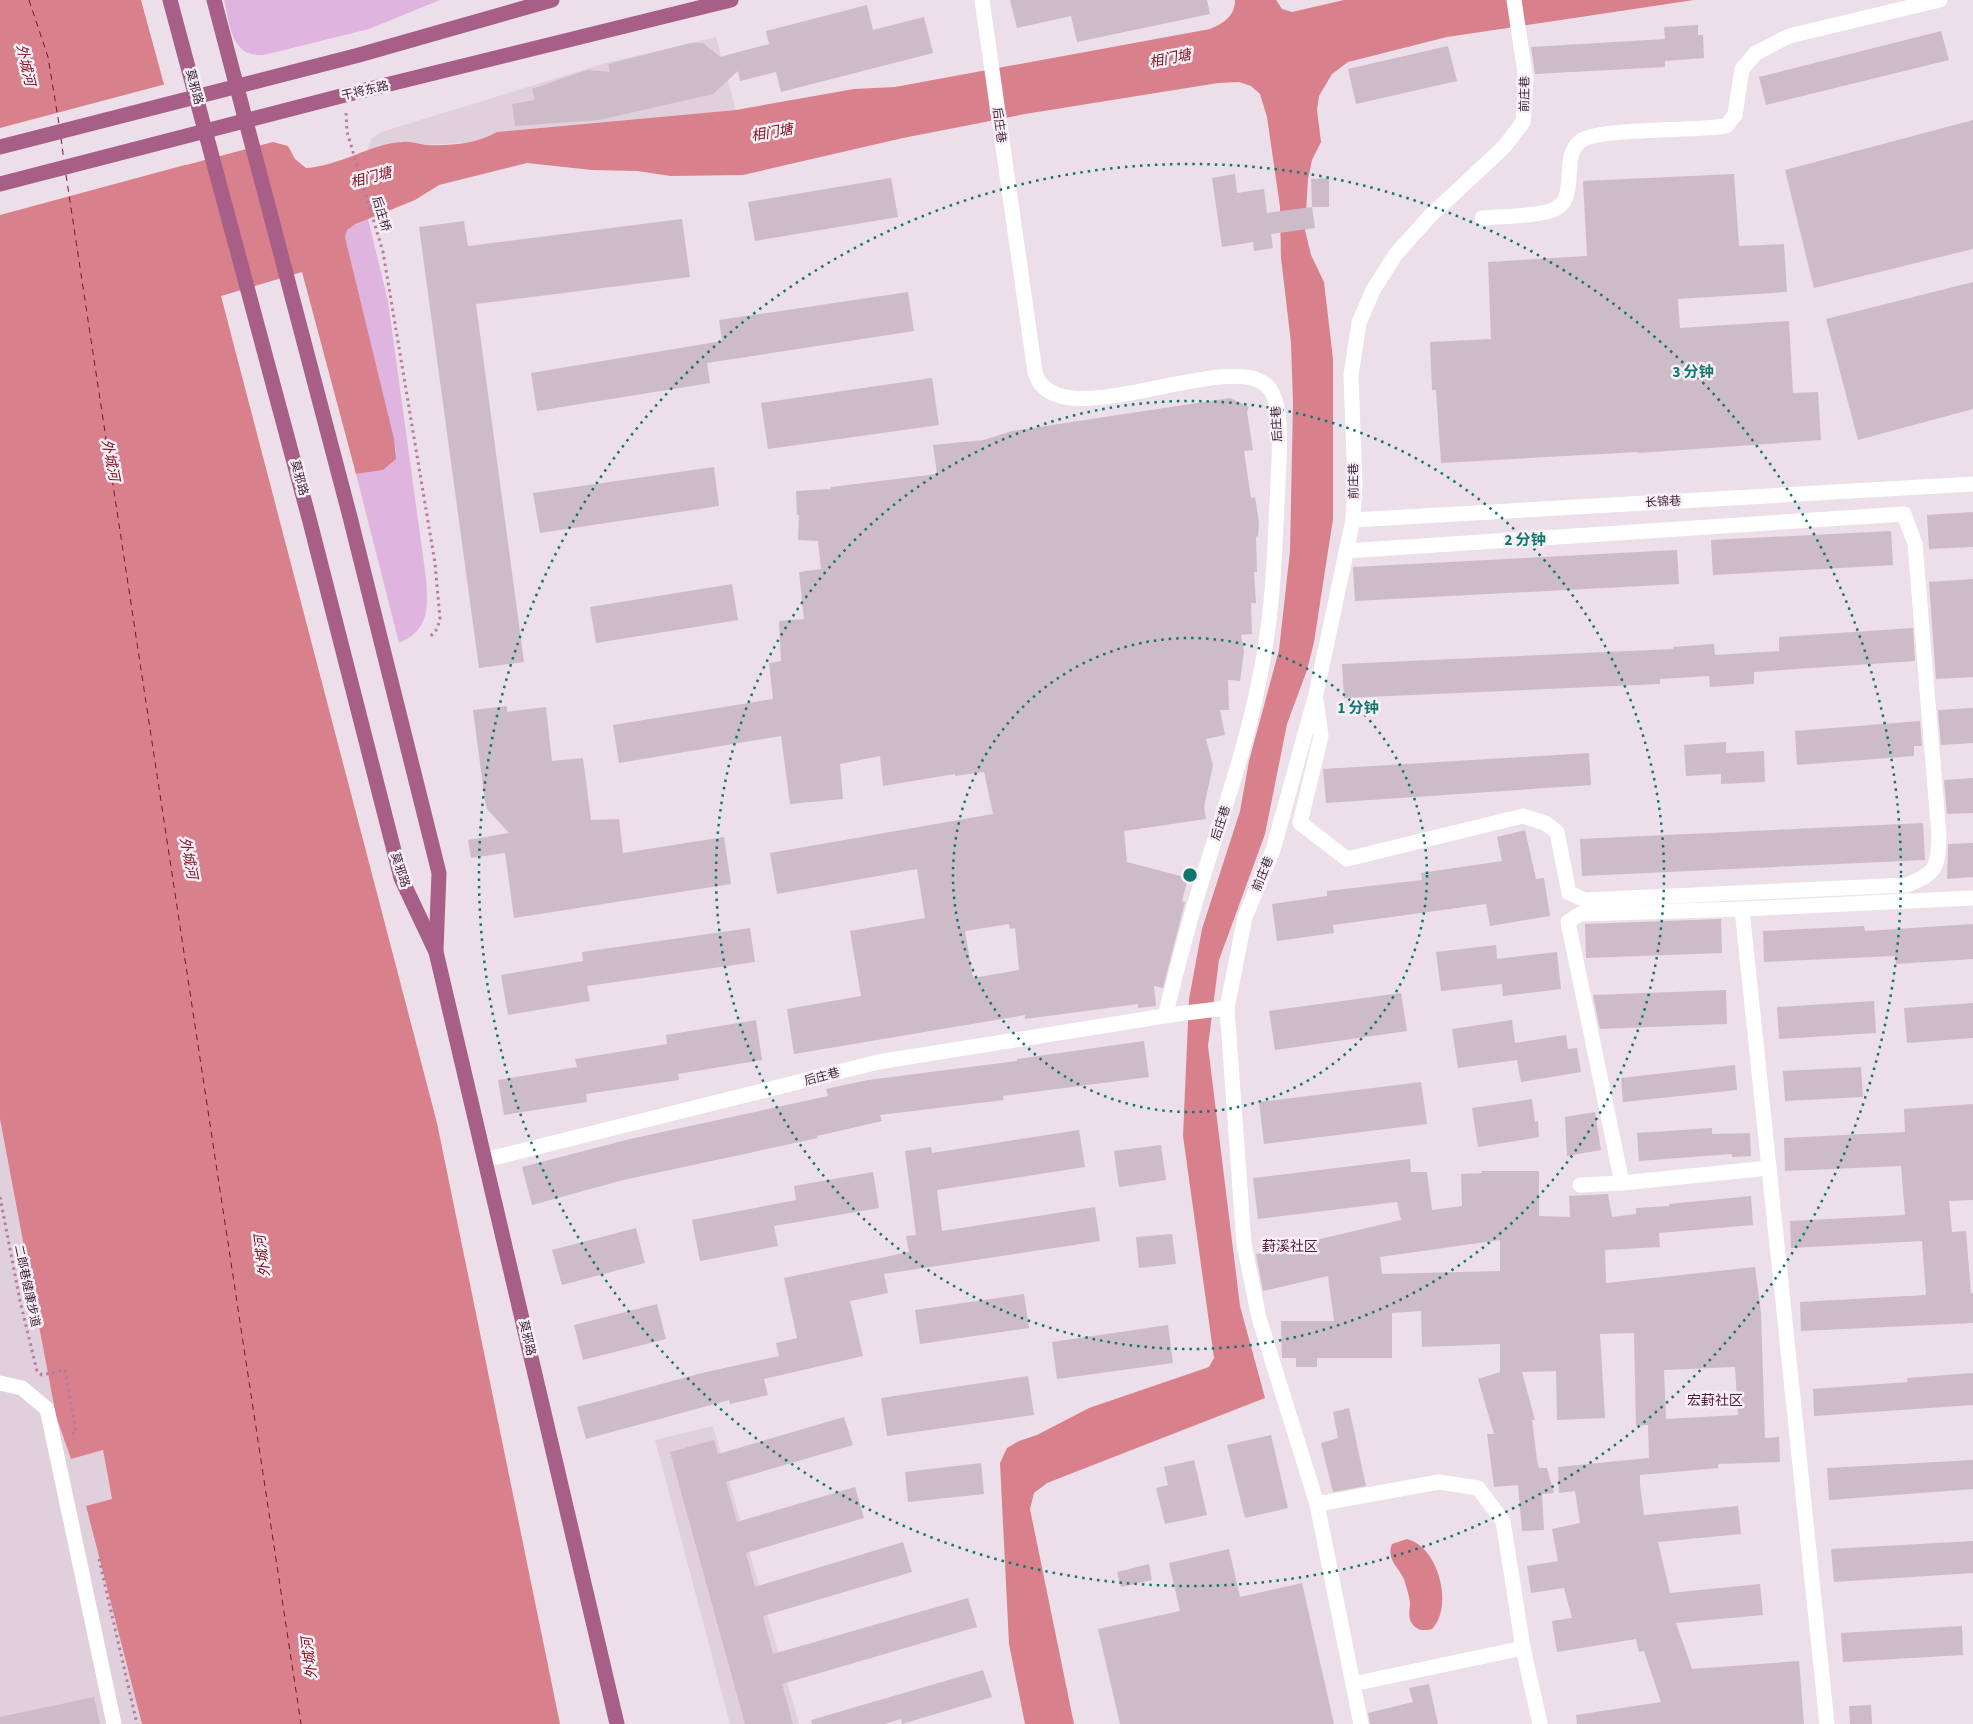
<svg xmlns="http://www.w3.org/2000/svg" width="1973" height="1724" viewBox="0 0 1973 1724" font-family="'Source Sans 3','Noto Sans SC',sans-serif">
  <rect width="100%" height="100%" fill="#ecdfe9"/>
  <g fill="#e0d0dc">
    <path d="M 716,37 L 736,110 L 497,132 L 482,141 L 462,143 L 426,145 L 403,142 L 367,152 L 371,139 L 381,132 L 606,63 Z"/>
    <path d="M 0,1119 L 56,1416 L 71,1459 L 103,1450 L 112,1499 L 86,1507 L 142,1724 L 0,1724 Z"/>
    <path d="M 713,1426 L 799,1724 L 730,1724 L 655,1440 Z"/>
  </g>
  <g fill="#dfb5e0">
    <path d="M 224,0 L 440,0 L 369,29 L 264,55 C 230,57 231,26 224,0 Z"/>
    <path d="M 368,219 L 388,301 L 426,578 C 428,607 430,630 399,643 L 356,474 L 383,470 L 396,451 L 345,237 L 347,229 Z"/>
  </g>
  <g fill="#d9808d">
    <path d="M 0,0 L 141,0 L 186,165 L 273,142 L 288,146 L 295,159 L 306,168 C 340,166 372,143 403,142 C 410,141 418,144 426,145 C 450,146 476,144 497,132 L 736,110 L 854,89 L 895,87 L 1210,29 C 1224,23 1235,16 1235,0 L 1276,0 L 1282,9 L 1292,12 L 1344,0 L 1694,0 L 1447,37 L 1348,62 L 1332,74 L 1319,96 L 1317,110 L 1321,142 L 1312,160 L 1308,179 L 1305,230 L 1311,255 L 1324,282 L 1333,359 L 1333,519 L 1314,642 L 1307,670 L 1287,724 L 1265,834 L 1219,960 L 1208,1046 L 1240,1306 L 1265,1398 L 1047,1483 L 1034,1493 L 1030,1509 L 1074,1724 L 1025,1724 L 1009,1644 L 1000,1463 L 1007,1448 L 1019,1441 L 1037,1435 L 1089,1408 L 1209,1367 L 1214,1358 L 1183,1136 L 1189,999 L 1202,929 L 1240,811 L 1249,761 L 1279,650 L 1290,551 L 1293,403 L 1291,343 L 1281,258 L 1280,207 L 1267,117 L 1260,94 L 1251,86 L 1239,82 L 1218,83 L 1025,114 L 903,138 L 743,175 L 671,176 L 637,171 L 592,170 L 527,163 L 439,185 L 415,200 L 356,224 L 347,230 L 345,237 L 394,439 L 396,459 L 383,470 L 356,474 L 302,272 L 221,296 L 437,1123 L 560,1724 L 142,1724 L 86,1506 L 112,1499 L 103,1450 L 71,1459 L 56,1416 L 0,1119 Z"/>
    <path d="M 1407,1539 C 1439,1547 1454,1607 1432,1629 C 1424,1631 1416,1631 1411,1622 C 1408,1616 1410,1609 1410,1603 C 1409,1595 1406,1586 1404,1579 C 1398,1566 1386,1559 1392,1544 Z"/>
  </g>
  <path fill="#ecdfe9" d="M 166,84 L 188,162 L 272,139 L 277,140 L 0,215 L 0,128 Z"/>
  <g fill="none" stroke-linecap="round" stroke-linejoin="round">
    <g stroke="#811121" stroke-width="1" stroke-dasharray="6 5" stroke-linecap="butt">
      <path d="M 29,0 L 48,57 L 59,124"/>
      <path d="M 61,138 L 64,161"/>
      <path d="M 66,175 L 301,1724"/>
    </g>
  </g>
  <g fill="#cdbbc8" fill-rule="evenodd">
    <path d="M 1010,0 L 1207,0 L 1210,14 L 1077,42 L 1071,16 L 1017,28 Z"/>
    <path d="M 867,5 L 873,30 L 924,17 L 933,53 L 781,92 L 776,72 L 740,81 L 738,71 L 713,94 L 599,120 L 515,126 L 512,104 L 535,100 L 532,89 L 587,70 L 610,72 L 608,64 L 691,43 L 703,43 L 720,57 L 769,44 L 766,31 Z"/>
    <path d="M 1698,25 L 1698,35 L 1703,35 L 1704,58 L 1665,61 L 1665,67 L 1535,74 L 1531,47 L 1665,39 L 1664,27 Z"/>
    <path d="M 1941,31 L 1949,60 L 1766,105 L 1759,77 Z"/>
    <path d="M 1448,46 L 1457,81 L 1356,104 L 1348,69 Z"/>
    <path d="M 1973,120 L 1973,249 L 1814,288 L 1785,170 Z"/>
    <path d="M 1235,174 L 1237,193 L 1264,189 L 1267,213 L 1312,207 L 1311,179 L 1329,178 L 1329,207 L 1312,207 L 1315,228 L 1271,234 L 1273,248 L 1254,251 L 1253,242 L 1222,247 L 1212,178 Z"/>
    <path d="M 1734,174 L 1739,246 L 1784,244 L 1787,292 L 1678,299 L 1680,328 L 1789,321 L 1793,393 L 1818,392 L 1821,440 L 1638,453 L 1638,452 L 1441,463 L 1436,390 L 1432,390 L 1430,342 L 1491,339 L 1488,262 L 1587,256 L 1583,181 Z"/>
    <path d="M 891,178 L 898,217 L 755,241 L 748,202 Z"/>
    <path d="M 682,219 L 690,277 L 476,304 L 524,662 L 479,668 L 419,227 L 464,221 L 468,246 Z"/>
    <path d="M 1973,282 L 1973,409 L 1858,440 L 1826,319 Z"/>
    <path d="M 908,292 L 914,331 L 707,363 L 710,383 L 537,411 L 531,373 L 722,341 L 719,320 Z"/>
    <path d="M 932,378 L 939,425 L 768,449 L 761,403 Z"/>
    <path d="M 1230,398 L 1249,407 L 1247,412 L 1253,450 L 1244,451 L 1251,498 L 1255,497 L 1259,523 L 1258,536 L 1256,537 L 1257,572 L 1254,572 L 1256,603 L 1251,603 L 1252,634 L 1241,635 L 1244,651 L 1240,681 L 1228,680 L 1229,710 L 1220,710 L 1225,735 L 1206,739 L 1213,765 L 1204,807 L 1206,819 L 1124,831 L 1127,862 L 1188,878 L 1182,901 L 1185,902 L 1163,988 L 1154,986 L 1156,1006 L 1138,1008 L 1138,1004 L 1025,1019 L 1025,1015 L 794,1054 L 787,1009 L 861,996 L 850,931 L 925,918 L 917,869 L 777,894 L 770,853 L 993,814 L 984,772 L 955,776 L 955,774 L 883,786 L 880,756 L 840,764 L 843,799 L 790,804 L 781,736 L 619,763 L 613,725 L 773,699 L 769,663 L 781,661 L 779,621 L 804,619 L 799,572 L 821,569 L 818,541 L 798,540 L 799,515 L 797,515 L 796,491 L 831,489 L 831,487 L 937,474 L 933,445 L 984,440 L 1012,431 ZM 1009,924 L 1010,929 L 1015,928 L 1019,970 L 973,978 L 965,931 Z"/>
    <path d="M 714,467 L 719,506 L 540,533 L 533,493 Z"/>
    <path d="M 1973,512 L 1973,547 L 1929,549 L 1927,515 Z"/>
    <path d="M 1891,531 L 1893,565 L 1713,575 L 1711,540 Z"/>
    <path d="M 1677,550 L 1679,584 L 1355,601 L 1353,567 Z"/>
    <path d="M 1973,579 L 1973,677 L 1936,679 L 1929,582 Z"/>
    <path d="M 732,584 L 738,620 L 596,643 L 590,607 Z"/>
    <path d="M 1913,628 L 1915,661 L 1754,672 L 1754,684 L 1710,687 L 1709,676 L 1660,679 L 1660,684 L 1344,698 L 1342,664 L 1673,649 L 1673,647 L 1714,644 L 1715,655 L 1779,651 L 1779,637 Z"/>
    <path d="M 507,706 L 507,712 L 546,707 L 552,761 L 583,758 L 591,820 L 619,819 L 623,853 L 724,837 L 731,884 L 514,918 L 505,853 L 471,858 L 468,840 L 509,833 L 487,809 L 485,801 L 473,710 Z"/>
    <path d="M 1973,708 L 1973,743 L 1941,745 L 1938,710 Z"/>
    <path d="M 1920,721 L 1922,746 L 1914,746 L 1914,756 L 1797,765 L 1795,731 Z"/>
    <path d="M 1726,742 L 1726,753 L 1764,751 L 1765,782 L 1721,784 L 1721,774 L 1686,776 L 1684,745 Z"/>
    <path d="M 1589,753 L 1591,785 L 1326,803 L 1323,769 Z"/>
    <path d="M 1973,778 L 1973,813 L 1947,814 L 1944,780 Z"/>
    <path d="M 1923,823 L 1925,860 L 1582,876 L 1580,839 Z"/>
    <path d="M 1525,830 L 1536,879 L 1544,878 L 1550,916 L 1490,926 L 1486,904 L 1333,925 L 1334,933 L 1277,941 L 1272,904 L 1327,896 L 1327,891 L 1422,880 L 1421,873 L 1502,861 L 1497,837 Z"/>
    <path d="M 1973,843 L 1973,877 L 1947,879 L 1948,844 Z"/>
    <path d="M 1721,919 L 1722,953 L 1586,958 L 1585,924 Z"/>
    <path d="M 1973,924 L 1973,959 L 1896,964 L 1895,956 L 1764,962 L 1763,931 L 1864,926 L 1865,931 Z"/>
    <path d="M 750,928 L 755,962 L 587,986 L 590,1001 L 508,1015 L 501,975 L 583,961 L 582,952 Z"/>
    <path d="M 1496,945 L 1497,959 L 1557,952 L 1561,989 L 1503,996 L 1502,984 L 1441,991 L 1436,952 Z"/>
    <path d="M 1726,990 L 1727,1024 L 1600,1029 L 1593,995 Z"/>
    <path d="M 1401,993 L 1407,1031 L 1275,1050 L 1269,1011 Z"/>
    <path d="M 1874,1001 L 1876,1033 L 1779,1039 L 1777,1007 Z"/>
    <path d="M 1973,1003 L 1973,1038 L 1907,1043 L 1904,1008 Z"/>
    <path d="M 756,1020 L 762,1060 L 678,1074 L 679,1080 L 586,1094 L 587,1102 L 504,1115 L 498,1080 L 577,1067 L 575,1059 L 667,1044 L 666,1035 Z"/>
    <path d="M 1512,1020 L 1515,1043 L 1566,1035 L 1568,1049 L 1577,1048 L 1581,1072 L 1521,1082 L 1517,1060 L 1458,1068 L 1452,1029 Z"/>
    <path d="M 1144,1041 L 1149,1077 L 1003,1096 L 1004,1100 L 880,1115 L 882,1121 L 817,1136 L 818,1138 L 623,1180 L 532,1205 L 522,1167 L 630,1139 L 828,1096 L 826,1089 L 868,1080 L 1017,1061 L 1017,1059 Z"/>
    <path d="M 1735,1065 L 1737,1090 L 1623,1102 L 1621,1078 Z"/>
    <path d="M 1861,1067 L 1863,1097 L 1785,1101 L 1783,1071 Z"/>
    <path d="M 1421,1082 L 1427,1124 L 1264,1144 L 1259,1102 Z"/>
    <path d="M 1532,1099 L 1535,1122 L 1538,1121 L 1539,1137 L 1478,1147 L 1472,1108 Z"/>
    <path d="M 1973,1104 L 1973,1200 L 1949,1201 L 1952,1232 L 1966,1231 L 1971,1293 L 1973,1293 L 1973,1323 L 1801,1331 L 1800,1302 L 1926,1295 L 1922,1241 L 1791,1248 L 1790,1221 L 1905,1215 L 1901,1166 L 1785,1171 L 1784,1138 L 1905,1132 L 1904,1109 Z"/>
    <path d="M 1595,1112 L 1601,1150 L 1567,1156 L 1565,1117 Z"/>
    <path d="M 1712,1128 L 1712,1134 L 1750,1133 L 1751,1156 L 1732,1157 L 1732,1154 L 1639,1161 L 1637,1133 Z"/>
    <path d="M 1079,1130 L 1085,1167 L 937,1190 L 942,1231 L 1095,1207 L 1100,1241 L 884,1274 L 888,1293 L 850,1301 L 863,1356 L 764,1379 L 768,1395 L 730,1404 L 729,1400 L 586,1439 L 577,1407 L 702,1373 L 779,1356 L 776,1343 L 797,1338 L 784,1278 L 909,1252 L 906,1236 L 916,1235 L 905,1151 L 931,1147 L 932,1153 Z"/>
    <path d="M 1161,1145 L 1166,1180 L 1119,1187 L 1114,1151 Z"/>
    <path d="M 1410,1159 L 1411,1172 L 1427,1172 L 1432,1210 L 1462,1206 L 1461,1174 L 1482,1173 L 1481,1171 L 1539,1171 L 1539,1216 L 1570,1217 L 1569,1196 L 1608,1194 L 1612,1217 L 1636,1214 L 1636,1208 L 1669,1206 L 1669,1204 L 1751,1196 L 1753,1225 L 1659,1233 L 1660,1247 L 1605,1250 L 1606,1283 L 1755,1267 L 1761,1313 L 1765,1438 L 1779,1437 L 1780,1462 L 1718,1464 L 1718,1468 L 1640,1475 L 1640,1485 L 1644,1515 L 1738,1506 L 1741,1534 L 1658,1542 L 1670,1593 L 1760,1584 L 1763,1615 L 1676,1623 L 1692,1669 L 1799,1661 L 1804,1724 L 1577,1724 L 1576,1715 L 1661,1702 L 1644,1651 L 1639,1652 L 1636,1639 L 1557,1652 L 1552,1621 L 1572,1618 L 1564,1588 L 1531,1593 L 1527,1566 L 1558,1561 L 1552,1529 L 1580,1523 L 1575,1491 L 1559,1493 L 1558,1467 L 1649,1458 L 1648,1425 L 1636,1426 L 1634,1333 L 1600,1334 L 1605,1418 L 1557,1420 L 1556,1371 L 1522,1372 L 1535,1420 L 1532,1420 L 1537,1460 L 1539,1468 L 1547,1468 L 1554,1493 L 1542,1494 L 1544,1530 L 1522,1531 L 1518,1485 L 1494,1487 L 1487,1434 L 1494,1434 L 1478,1379 L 1500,1372 L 1500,1344 L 1422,1347 L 1421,1311 L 1392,1313 L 1392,1358 L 1317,1358 L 1317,1367 L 1296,1367 L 1296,1358 L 1282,1358 L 1281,1321 L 1334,1321 L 1328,1276 L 1263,1291 L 1256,1254 L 1401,1220 L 1397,1202 L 1258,1219 L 1253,1178 ZM 1500,1240 L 1500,1271 L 1382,1274 L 1380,1257 ZM 1735,1367 L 1738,1415 L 1666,1419 L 1664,1370 Z"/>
    <path d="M 873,1172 L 879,1208 L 774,1226 L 778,1246 L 700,1261 L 692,1220 L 796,1200 L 794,1186 Z"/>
    <path d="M 636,1228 L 645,1263 L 562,1285 L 552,1250 Z"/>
    <path d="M 1172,1234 L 1176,1264 L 1139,1268 L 1136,1237 Z"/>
    <path d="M 1024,1294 L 1029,1328 L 920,1344 L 915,1310 Z"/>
    <path d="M 657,1304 L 666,1339 L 583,1360 L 574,1325 Z"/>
    <path d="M 1168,1325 L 1173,1363 L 1057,1379 L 1052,1342 Z"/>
    <path d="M 1973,1373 L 1973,1405 L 1814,1416 L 1813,1389 L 1908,1382 L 1907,1378 Z"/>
    <path d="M 1028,1376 L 1034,1415 L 887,1436 L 881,1398 Z"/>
    <path d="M 1349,1408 L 1366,1486 L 1333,1492 L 1321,1443 L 1338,1438 L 1333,1412 Z"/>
    <path d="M 844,1417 L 853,1445 L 726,1482 L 737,1522 L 855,1487 L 864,1518 L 746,1553 L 755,1587 L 903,1542 L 912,1572 L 763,1616 L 773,1654 L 968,1598 L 977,1627 L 782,1684 L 793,1724 L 745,1724 L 670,1452 L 714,1440 L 718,1454 Z"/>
    <path d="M 1271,1435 L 1288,1508 L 1245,1518 L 1227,1445 Z"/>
    <path d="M 1194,1460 L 1207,1515 L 1165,1524 L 1156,1488 L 1168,1485 L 1164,1467 Z"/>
    <path d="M 1973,1460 L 1973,1489 L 1829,1500 L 1827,1468 Z"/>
    <path d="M 981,1463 L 984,1494 L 908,1502 L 905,1472 Z"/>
    <path d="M 1973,1541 L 1973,1573 L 1834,1582 L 1831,1549 Z"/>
    <path d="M 1229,1549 L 1240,1597 L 1302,1583 L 1334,1724 L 1120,1724 L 1098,1629 L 1180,1611 L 1169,1563 Z"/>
    <path d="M 1149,1564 L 1152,1580 L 1121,1587 L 1117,1572 Z"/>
    <path d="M 1962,1626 L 1963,1655 L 1843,1662 L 1841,1633 Z"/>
    <path d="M 983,1670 L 992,1697 L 902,1724 L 901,1719 L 885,1724 L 812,1724 L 811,1720 Z"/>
    <path d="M 1429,1684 L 1438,1724 L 1370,1724 L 1368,1713 L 1413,1702 L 1409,1688 Z"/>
    <path d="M 94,1697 L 100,1724 L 0,1724 L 0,1717 Z"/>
    <path d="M 1871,1705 L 1872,1724 L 1850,1724 L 1849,1706 Z"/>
  </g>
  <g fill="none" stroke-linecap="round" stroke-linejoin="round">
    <g stroke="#b47c9f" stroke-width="3" stroke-dasharray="2.5 4" stroke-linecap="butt">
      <path d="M 346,113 L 347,132 L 383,252 L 435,563 L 440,619 L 437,629 L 430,637"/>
      <path d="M 0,1197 L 20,1301 L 37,1371 L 42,1375 L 65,1370 L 76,1433 L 70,1434"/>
      <path d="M 99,1559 L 137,1724"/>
    </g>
    <g stroke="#fff" stroke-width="15">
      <path d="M 982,0 L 1035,372 C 1054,443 1233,344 1269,388 C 1284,407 1279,457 1278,481 C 1275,541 1274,601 1263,660 C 1249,743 1219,823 1195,903 C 1184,940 1175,978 1165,1016"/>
      <path d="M 1482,218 C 1504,216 1529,217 1550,211 C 1583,202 1557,156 1582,140 C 1602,128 1695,131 1726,126 L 1735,115 L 1742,69 L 1756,53 L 1789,36 L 1940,0"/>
      <path d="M 1353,520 L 1973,484"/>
      <path d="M 1316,700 L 1321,736 L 1300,823 L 1347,859 L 1523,816 L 1545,823 L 1557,832 L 1569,893 L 1585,900 L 1907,885 C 1937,873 1938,867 1939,836 L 1915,544 L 1904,514 L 1346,551"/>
      <path d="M 1742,909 L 1827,1724"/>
      <path d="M 485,1160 L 878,1062 L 1177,1014 L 1227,1008"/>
      <path d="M 1769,1168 L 1622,1183 L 1568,922 L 1580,914 L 1742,909 L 1973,898"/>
      <path d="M 1580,1185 L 1622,1183"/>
      <path d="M 0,1383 L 22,1388 L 47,1409 L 114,1724"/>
      <path d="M 1317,1504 L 1439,1482 L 1478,1488 L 1503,1521 L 1523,1648 L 1540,1724"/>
      <path d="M 1353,1684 L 1523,1648"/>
      <path d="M 1361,1724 L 1317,1504 L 1259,1318 L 1244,1244 L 1227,1008 L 1245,917 L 1273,850 L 1316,694 L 1353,520 L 1355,485 L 1351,375 L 1359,323 L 1373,290 L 1396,254 L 1430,216 L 1504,147 L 1523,122 L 1526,80 L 1514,0"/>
    </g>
    <g stroke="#a75e87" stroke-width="15">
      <path d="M 170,0 L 310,522 L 401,878 L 436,952 L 617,1724"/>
      <path d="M 214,0 L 350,517 L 439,873 L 436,950"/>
      <path d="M 0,147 L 359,55 L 552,0"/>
      <path d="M 0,184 L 345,95 L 731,0"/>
    </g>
  </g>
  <g fill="none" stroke="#0f766e" stroke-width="2.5" stroke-dasharray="2.5 5">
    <circle cx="1190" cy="875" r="237"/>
    <circle cx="1190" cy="875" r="474"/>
    <circle cx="1190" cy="875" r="711"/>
  </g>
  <g text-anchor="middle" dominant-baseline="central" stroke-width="5" stroke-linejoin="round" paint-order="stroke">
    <g font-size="12" fill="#3e1e31" stroke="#f8f0f7">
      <text transform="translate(194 87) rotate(75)">莫邪路</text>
      <text transform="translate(365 91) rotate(-13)">干将东路</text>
      <text transform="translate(1525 94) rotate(-89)">前庄巷</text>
      <text transform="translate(999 125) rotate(82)">后庄巷</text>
      <text transform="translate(381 214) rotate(73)">后庄桥</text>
      <text transform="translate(1277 424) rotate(-93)">后庄巷</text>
      <text transform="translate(299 478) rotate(75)">莫邪路</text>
      <text transform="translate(1354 481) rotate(-91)">前庄巷</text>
      <text transform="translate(1663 502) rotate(-3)">长锦巷</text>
      <text transform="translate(1221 823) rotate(-72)">后庄巷</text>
      <text transform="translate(400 870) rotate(72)">莫邪路</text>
      <text transform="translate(1263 874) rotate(-68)">前庄巷</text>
      <text transform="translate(822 1077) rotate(-15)">后庄巷</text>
      <text transform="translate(27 1286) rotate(78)">二郎巷健康步道</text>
      <text transform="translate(527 1338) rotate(77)">莫邪路</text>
    </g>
    <g font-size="14" font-style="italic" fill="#811121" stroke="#f8f0f7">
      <text transform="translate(1170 59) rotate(-11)">相门塘</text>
      <text transform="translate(25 65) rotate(77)">外城河</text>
      <text transform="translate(772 133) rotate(-10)">相门塘</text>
      <text transform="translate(371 178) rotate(-15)">相门塘</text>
      <text transform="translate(110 460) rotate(79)">外城河</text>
      <text transform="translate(188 858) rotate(79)">外城河</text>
      <text transform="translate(263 1256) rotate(-97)">外城河</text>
      <text transform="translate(310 1658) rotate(-97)">外城河</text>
    </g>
    <g font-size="14" fill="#531838" stroke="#f8f0f7">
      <text x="1290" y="1247">葑溪社区</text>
      <text x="1715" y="1401">宏葑社区</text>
    </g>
  </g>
  <circle cx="1190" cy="875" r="8" fill="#0f766e" stroke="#f8f0f7" stroke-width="2.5"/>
  <g font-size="15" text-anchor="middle" font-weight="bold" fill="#0f766e" stroke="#f8f0f7" stroke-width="5" stroke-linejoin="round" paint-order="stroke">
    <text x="1693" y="377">3 分钟</text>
    <text x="1525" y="545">2 分钟</text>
    <text x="1358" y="713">1 分钟</text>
  </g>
</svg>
